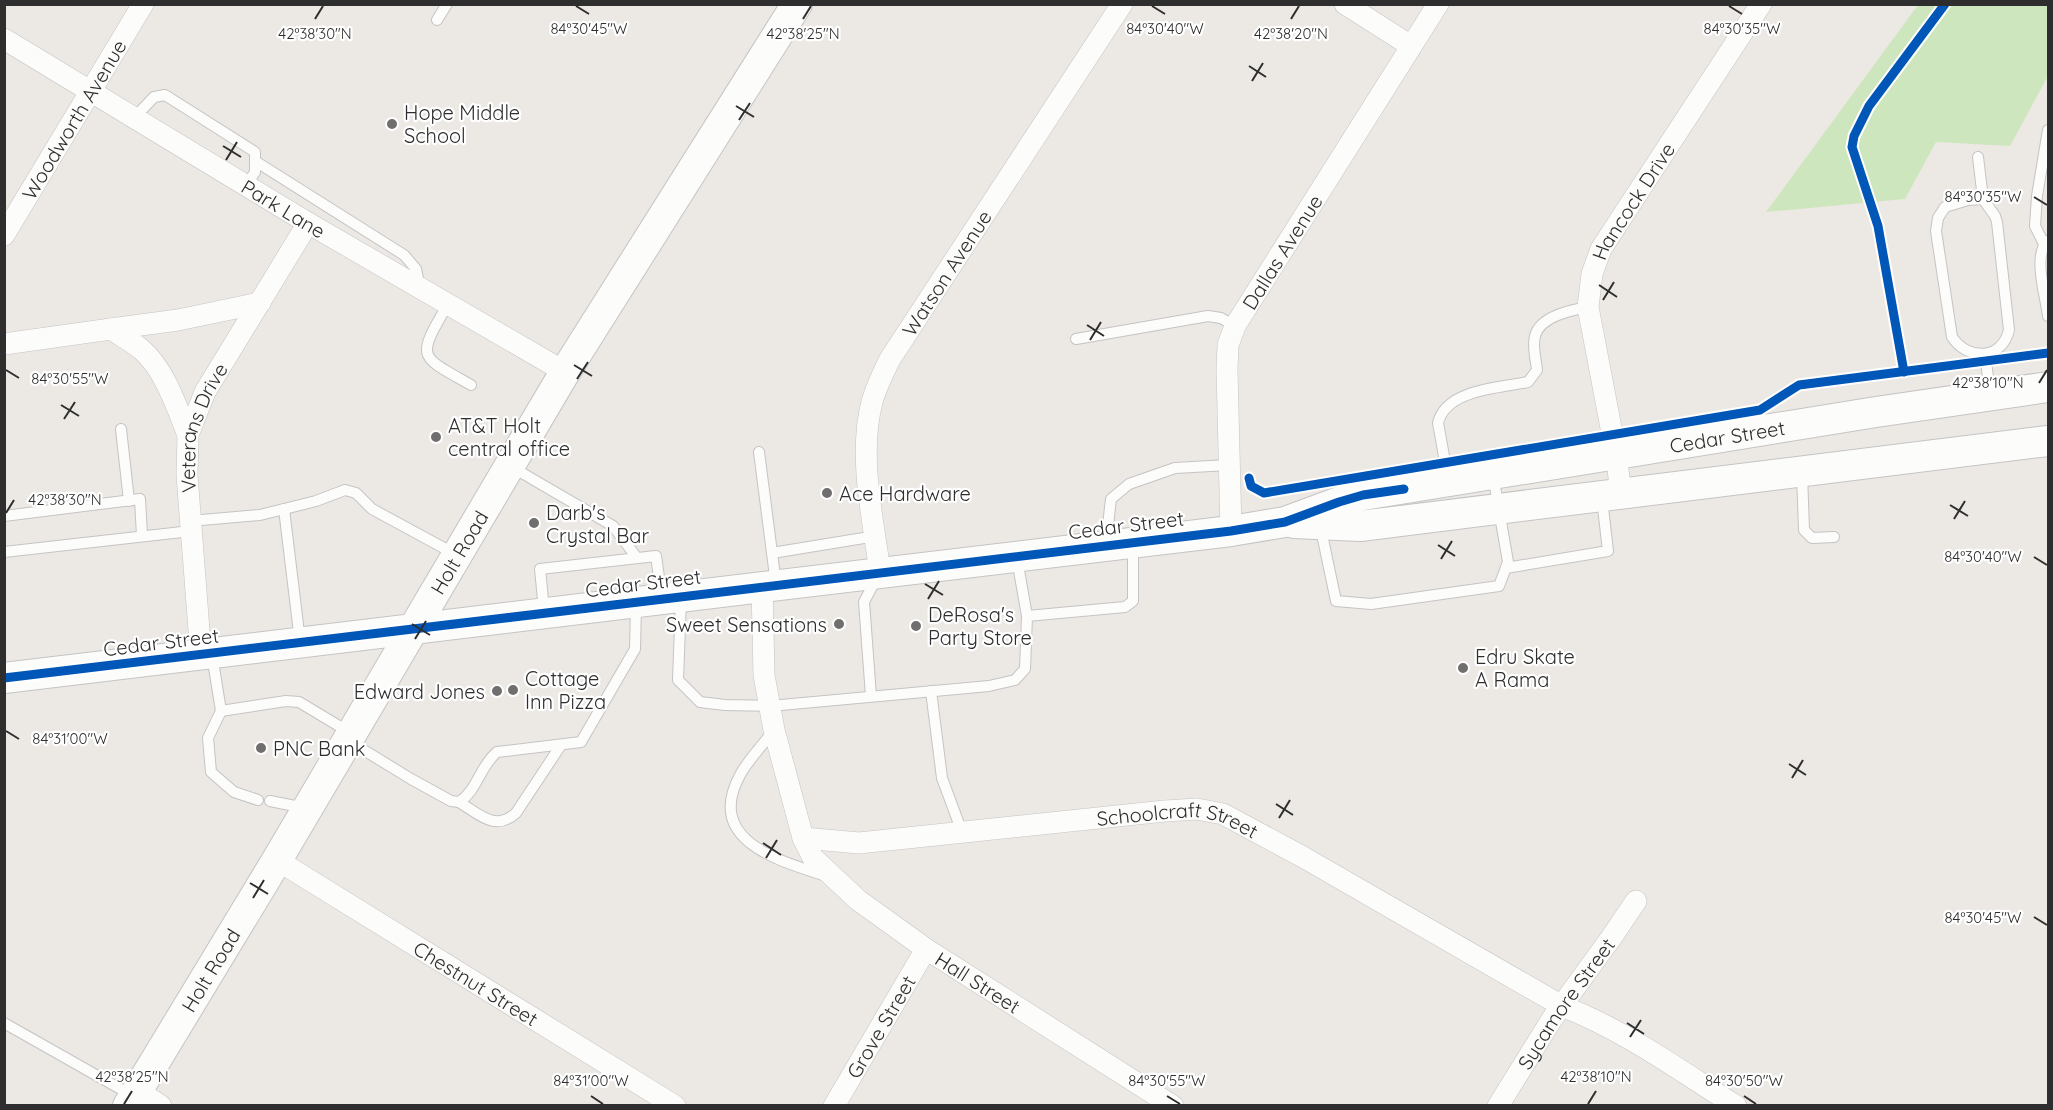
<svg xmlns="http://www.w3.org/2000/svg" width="2053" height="1110" viewBox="0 0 2053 1110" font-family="Quicksand,sans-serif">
  <rect width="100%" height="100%" fill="#ece8e4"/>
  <path fill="#cee6be" d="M 1918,5 L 2048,5 L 2048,76 L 2010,146 L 1936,142 L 1905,199 L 1766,212 Z"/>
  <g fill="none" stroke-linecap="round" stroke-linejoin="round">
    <g stroke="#c5c4c5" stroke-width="12">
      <g id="lane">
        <path d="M 437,20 L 447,4"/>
        <path d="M 134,118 L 154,97 L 165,95 L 255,152 L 255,172 L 246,186"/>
        <path d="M 1978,157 L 1983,199"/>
        <path d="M 255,161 L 404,255 L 416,269 L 420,288"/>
        <path d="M 1983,199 L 1995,216 L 1997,222 L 2009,330 C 2002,360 1968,361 1952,337 L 1936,231 L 1938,218 L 1945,207 L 1968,200 Z"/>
        <path d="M 2048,241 C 2032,254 2046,298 2048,316"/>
        <path d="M 2044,244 L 2035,226 L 2037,196 L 2048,130"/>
        <path d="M 448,304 C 416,359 418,355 471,385"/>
        <path d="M 1076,339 L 1208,316 L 1221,318 L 1235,326"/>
        <path d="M 1985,354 L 1990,393"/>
        <path d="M 121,429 L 129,501"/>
        <path d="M 759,452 L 776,584"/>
        <path d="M 510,466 L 613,526 L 637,558"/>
        <path d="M 1802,474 L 1804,530 L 1812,538 L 1834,537"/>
        <path d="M 1448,478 L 1438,423 C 1446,389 1500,388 1528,382 L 1537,370 C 1536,360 1532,346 1535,336 C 1540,316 1572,310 1588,307"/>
        <path d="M 284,509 L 300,641"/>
        <path d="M 4,516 L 140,499 L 142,536"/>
        <path d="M 190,521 L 260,515 L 316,501 L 345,490 L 356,493 L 372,509 L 455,554"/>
        <path d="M 1320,525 L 1336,601 L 1371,604 L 1499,586 L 1508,562 L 1493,475"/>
        <path d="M 1111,543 L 1108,525 L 1111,499 L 1129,484 L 1175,468 L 1229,465"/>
        <path d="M 4,552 L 191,531"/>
        <path d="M 772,553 L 876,536"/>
        <path d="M 1506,568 L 1608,551 L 1602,499"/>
        <path d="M 681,599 L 678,680 L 700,702 L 725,705 L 770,706 L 989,686 L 1015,680 L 1025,669 L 1027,616 L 1017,559"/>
        <path d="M 544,610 L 540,569 L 656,556 L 662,599"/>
        <path d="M 1027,616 L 1125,607 L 1133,601 L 1133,546"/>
        <path d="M 212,655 L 221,711 L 286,701 L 299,702 L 349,732"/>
        <path d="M 931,691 L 942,778 L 962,832"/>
        <path d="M 871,696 L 864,602 L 876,579"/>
        <path d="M 221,711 L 208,738 L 211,772 L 234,792 L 258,800"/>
        <path d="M 773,731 C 763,745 748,760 740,775 C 705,840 777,860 823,875"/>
        <path d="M 349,741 L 411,779 L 451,801 L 459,802 C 477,791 480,766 497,752 L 581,742 L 635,649 L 636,604"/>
        <path d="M 270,801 L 305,808"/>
        <path d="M 459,802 C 479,814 495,832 516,813 L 561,745"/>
        <path d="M 4,1023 L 133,1096"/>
      </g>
    </g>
    <g stroke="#c5c4c5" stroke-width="22">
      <g id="street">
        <path d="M 1345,4 L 1411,46"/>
        <path id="s1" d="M 4,39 L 308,223 L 565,372"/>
        <path id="s2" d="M 4,235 L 143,4"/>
        <path d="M 111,329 L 178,320 L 260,303"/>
        <path d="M 4,344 L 111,329 C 121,336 133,342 142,350 C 165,370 177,408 188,435"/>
        <path id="s3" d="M 1621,493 L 1616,454 L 1588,307 L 1592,274 L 1601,249 L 1761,4"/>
        <path id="s4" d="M 1231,531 L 1227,369 L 1228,345 L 1235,326 L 1438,4"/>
        <path id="s5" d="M 880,572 C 873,519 858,455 872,402 C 876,387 883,373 890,359 L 1122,4"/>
        <path id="s6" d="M 762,586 L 764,675 L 774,730 L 803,838 L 813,858 L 858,900 L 926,949 L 1173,1106"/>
        <path id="s7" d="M 201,656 L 187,475 L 188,435 L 205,392 L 308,223"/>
        <path id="s8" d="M 803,838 L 859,843 L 1165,811 L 1197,809 L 1223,814 L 1303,857 L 1562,1006 C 1624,1030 1679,1070 1736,1106"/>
        <path id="s9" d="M 277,860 L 675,1106"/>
        <path d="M 137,1090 L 161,1106"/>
        <path id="s10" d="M 834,1106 L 926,949"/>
        <path id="s11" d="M 1498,1106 L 1552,1019 L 1611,938 L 1636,901"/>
      </g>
    </g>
    <g stroke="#c5c4c5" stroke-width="32">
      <g id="secondary">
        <path d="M 1294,523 L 1360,526 L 2048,441"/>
        <path id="s12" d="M 4,678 L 1231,531 L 1285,522 L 1339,502 L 1363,495 L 1876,412 L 2048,387"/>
        <path id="s13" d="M 128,1106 L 277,860 L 565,372 L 797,4"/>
      </g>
    </g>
    <use href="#lane" stroke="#fcfcfb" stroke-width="10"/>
    <use href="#street" stroke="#fcfcfb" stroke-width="21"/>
    <use href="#secondary" stroke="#fcfcfb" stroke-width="30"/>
    <g stroke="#fff" stroke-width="13">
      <g id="cycleway">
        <path d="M 1904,372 L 1878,226 L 1852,147 L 1854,136 L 1869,106 L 1945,4"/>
        <path d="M 1249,478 L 1251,486 L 1264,493 L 1760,410 L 1799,385 L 2048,353"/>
        <path d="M 4,678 L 1231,531 L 1285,522 L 1339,502 L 1363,495 L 1404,489"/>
      </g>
    </g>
    <use href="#cycleway" stroke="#0057b8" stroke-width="9"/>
  </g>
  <path fill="none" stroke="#2e2e2e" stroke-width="2" d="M 576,6 L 589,14M 1152,6 L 1165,14M 1729,6 L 1742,14M 315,19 L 323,6M 803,19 L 811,6M 1291,19 L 1299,6M 1249,66 L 1266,77M 1252,81 L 1263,63M 736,106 L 754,117M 739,120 L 750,103M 223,146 L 241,157M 226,160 L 237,142M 2034,197 L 2047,205M 1599,285 L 1617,297M 1603,300 L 1614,282M 1087,325 L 1104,336M 1090,340 L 1101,322M 574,365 L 592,376M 6,370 L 19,378M 577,379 L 588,362M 2039,383 L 2047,370M 61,405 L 79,416M 64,419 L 75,402M 1950,505 L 1968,516M 6,513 L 14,500M 1954,519 L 1965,501M 1438,545 L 1455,556M 2034,557 L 2047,565M 1441,559 L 1452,541M 925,584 L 943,595M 928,599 L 939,581M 412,624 L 430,635M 415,639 L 426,621M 6,731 L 19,739M 1789,764 L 1806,775M 1792,778 L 1803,760M 1276,804 L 1293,815M 1279,818 L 1290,800M 763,843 L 781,855M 766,858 L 777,840M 250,883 L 268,894M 253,898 L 264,880M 2034,917 L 2047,925M 1627,1023 L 1644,1034M 1630,1037 L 1641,1020M 591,1096 L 603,1104M 1167,1096 L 1180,1104M 1744,1096 L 1756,1104M 124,1104 L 132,1091M 1588,1104 L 1596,1091"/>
  <g fill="#706f6e" stroke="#fff" stroke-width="2">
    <circle cx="392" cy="124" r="6"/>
    <circle cx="436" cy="437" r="6"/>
    <circle cx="827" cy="493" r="6"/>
    <circle cx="534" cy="523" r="6"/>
    <circle cx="839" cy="624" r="6"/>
    <circle cx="916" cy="626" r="6"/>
    <circle cx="1463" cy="668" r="6"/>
    <circle cx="513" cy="690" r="6"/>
    <circle cx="497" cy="691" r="6"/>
    <circle cx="261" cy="748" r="6"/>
  </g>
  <g text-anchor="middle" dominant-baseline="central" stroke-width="4.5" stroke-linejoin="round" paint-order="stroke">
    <g font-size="20" fill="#2e2e2e" stroke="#fff" text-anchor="start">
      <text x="404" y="112">Hope Middle<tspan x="404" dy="23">School</tspan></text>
      <text x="448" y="425">AT&amp;T Holt<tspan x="448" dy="23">central office</tspan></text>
      <text x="839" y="493">Ace Hardware</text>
      <text x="546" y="512">Darb's<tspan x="546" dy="23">Crystal Bar</tspan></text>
      <text x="928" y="614">DeRosa's<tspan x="928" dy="23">Party Store</tspan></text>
      <text x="827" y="624" text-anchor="end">Sweet Sensations</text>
      <text x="1475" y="656">Edru Skate<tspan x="1475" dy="23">A Rama</tspan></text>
      <text x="525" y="678">Cottage<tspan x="525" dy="23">Inn Pizza</tspan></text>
      <text x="485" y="691" text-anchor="end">Edward Jones</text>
      <text x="273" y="748">PNC Bank</text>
    </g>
    <g font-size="20" fill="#2e2e2e" stroke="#fff">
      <text stroke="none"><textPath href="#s2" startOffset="135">Woodworth Avenue</textPath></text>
      <text stroke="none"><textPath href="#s3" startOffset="306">Hancock Drive</textPath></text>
      <text stroke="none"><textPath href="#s1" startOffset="327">Park Lane</textPath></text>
      <text stroke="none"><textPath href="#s4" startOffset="294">Dallas Avenue</textPath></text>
      <text stroke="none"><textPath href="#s5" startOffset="321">Watson Avenue</textPath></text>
      <text stroke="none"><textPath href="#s7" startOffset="232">Veterans Drive</textPath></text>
      <text stroke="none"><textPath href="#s12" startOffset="1742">Cedar Street</textPath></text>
      <text transform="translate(1126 525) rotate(-7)">Cedar Street</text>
      <text stroke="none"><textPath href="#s13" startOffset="645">Holt Road</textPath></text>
      <text transform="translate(643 583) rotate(-7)">Cedar Street</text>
      <text transform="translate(161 642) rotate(-7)">Cedar Street</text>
      <text stroke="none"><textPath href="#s8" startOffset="378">Schoolcraft Street</textPath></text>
      <text stroke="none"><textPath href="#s13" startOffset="159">Holt Road</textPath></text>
      <text stroke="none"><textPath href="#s6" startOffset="486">Hall Street</textPath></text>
      <text stroke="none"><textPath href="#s9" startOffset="234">Chestnut Street</textPath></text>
      <text stroke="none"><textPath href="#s11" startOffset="123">Sycamore Street</textPath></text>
      <text stroke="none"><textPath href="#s10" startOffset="92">Grove Street</textPath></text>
    </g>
  </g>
  <g font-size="15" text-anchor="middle" fill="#2e2e2e" stroke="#fff" stroke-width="4.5" stroke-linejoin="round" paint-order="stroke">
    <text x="589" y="34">84°30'45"W</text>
    <text x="1165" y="34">84°30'40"W</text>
    <text x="1742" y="34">84°30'35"W</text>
    <text x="315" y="39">42°38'30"N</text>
    <text x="803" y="39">42°38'25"N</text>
    <text x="1291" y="39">42°38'20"N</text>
    <text x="1983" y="202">84°30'35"W</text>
    <text x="70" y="384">84°30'55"W</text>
    <text x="1988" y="388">42°38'10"N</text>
    <text x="65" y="505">42°38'30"N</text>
    <text x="1983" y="562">84°30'40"W</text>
    <text x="70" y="744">84°31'00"W</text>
    <text x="1983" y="923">84°30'45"W</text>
    <text x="132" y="1082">42°38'25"N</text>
    <text x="1596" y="1082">42°38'10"N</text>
    <text x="591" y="1086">84°31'00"W</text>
    <text x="1167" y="1086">84°30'55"W</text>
    <text x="1744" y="1086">84°30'50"W</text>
  </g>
  <rect width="2053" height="1110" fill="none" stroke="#2e2e2e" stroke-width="12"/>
</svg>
